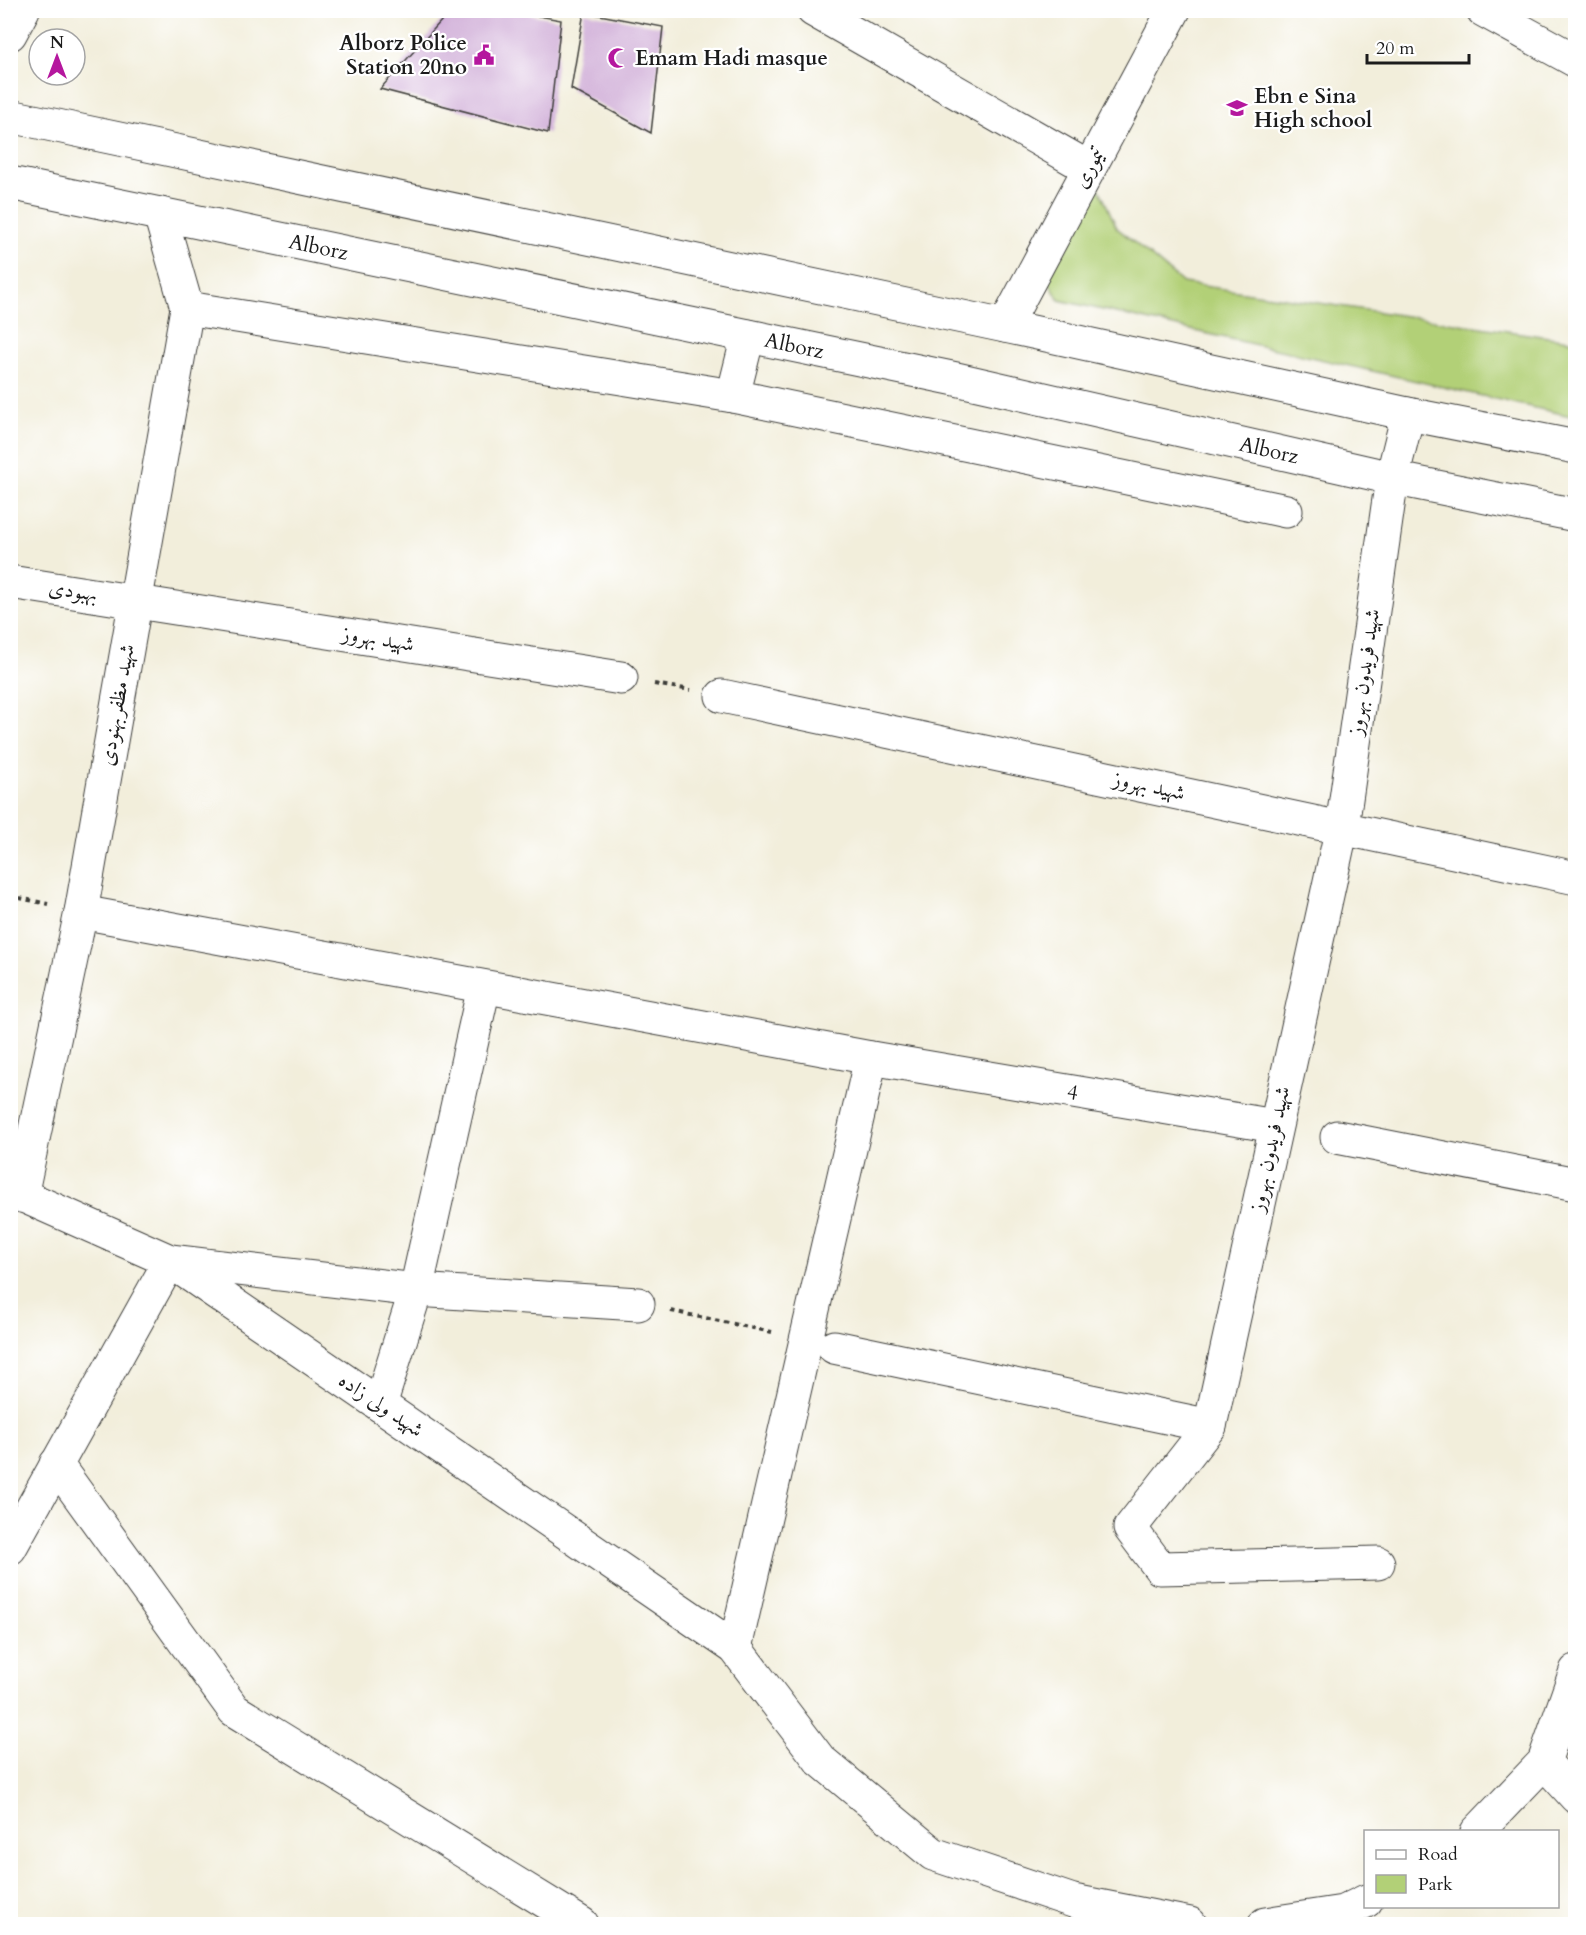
<svg xmlns="http://www.w3.org/2000/svg" width="1586" height="1935" viewBox="0 0 1586 1935" font-family="Cardo,Amiri,serif">
  <rect width="100%" height="100%" fill="#fff"/>
  <filter id="ink" filterUnits="userSpaceOnUse"><feTurbulence type="fractalNoise" baseFrequency=".0167" numOctaves="2"/><feDisplacementMap in="SourceGraphic" scale="12" xChannelSelector="R" yChannelSelector="G"/><feConvolveMatrix kernelMatrix="1 2 1 2 8 2 1 2 1" color-interpolation-filters="sRGB"/></filter>
  <filter id="wash" filterUnits="userSpaceOnUse"><feTurbulence type="fractalNoise" baseFrequency=".008" numOctaves="4" result="noise"/><feDisplacementMap in="SourceGraphic" scale="24" xChannelSelector="R" yChannelSelector="G"/><feGaussianBlur stdDeviation="1.35" result="paint"/><feColorMatrix in="noise" values="0 0 0 0 0 0 0 0 0 0 0 0 0 0 0 0 0 1.4 0 .05"/><feComposite in="paint" operator="in"/></filter>
  <g filter="url(#wash)">
    <rect width="100%" height="100%" fill="#f2eedb"/>
    <path fill="#b2d077" stroke="#67764a" stroke-width="1.5" d="M 1098,186 L 1117,228 L 1183,283 L 1575,341 L 1575,417 L 1059,300 L 1047,279 Z"/>
    <g id="blocks">
      <g fill="#d2b1d9">
        <path d="M 451,10 L 506,10 L 561,20 L 548,133 L 380,89 Z"/>
        <path d="M 584,12 L 663,27 L 651,133 L 571,89 Z"/>
      </g>
    </g>
  </g>
  <g filter="url(#ink)">
    <use href="#blocks" fill-opacity="0" stroke="#3c3c39" stroke-width="1.5"/>
    <g fill="none" stroke-linecap="round" stroke-linejoin="round">
      <g stroke="#3c3c39" stroke-width="35">
        <g id="minor">
          <path d="M 813,10 L 1089,168"/>
          <path d="M 1483,10 L 1576,61"/>
          <path d="M 10,34 L 23,10"/>
          <path d="M 187,308 L 733,396 L 1286,511"/>
          <path d="M 1005,326 L 1174,10"/>
          <path d="M 733,396 L 748,336"/>
          <path d="M 10,582 L 621,678"/>
          <path d="M 722,696 L 1576,878"/>
          <path id="s1" d="M 81,912 L 871,1058 L 1275,1126"/>
          <path d="M 1337,1137 L 1576,1184"/>
          <path d="M 10,1190 L 170,1261 L 735,1648 L 820,1760 L 933,1854 L 1073,1901 L 1190,1924"/>
          <path d="M 21,1196 L 81,912 L 187,308 L 160,214"/>
          <path d="M 834,1347 L 1210,1426"/>
          <path d="M 380,1405 L 416,1290 L 484,987"/>
          <path d="M 56,1464 L 234,1710 L 582,1924"/>
          <path d="M 10,1548 L 170,1261 L 416,1290 L 638,1304"/>
          <path d="M 1378,1563 L 1160,1568 L 1130,1528 L 1210,1426 L 1342,827 L 1392,478 L 1408,414"/>
          <path d="M 735,1648 L 871,1058"/>
          <path d="M 1544,1762 L 1576,1797"/>
          <path d="M 1477,1832 L 1544,1762 L 1576,1671"/>
          <path d="M 1265,1924 L 1343,1912 L 1366,1901"/>
        </g>
      </g>
      <g stroke="#3c3c39" stroke-width="35">
        <g id="major">
          <path d="M 10,116 L 1005,326 L 1408,414 L 1576,447"/>
          <path id="s2" d="M 10,183 L 956,379 L 1392,478 L 1576,515"/>
        </g>
      </g>
      <g stroke="#3c3c39" stroke-width="4" stroke-dasharray="4.5 4.5" stroke-linecap="butt">
        <path d="M 654,684 L 691,690"/>
        <path d="M 10,896 L 48,904"/>
        <path d="M 671,1311 L 772,1332"/>
      </g>
      <use href="#minor" stroke="#fff" stroke-width="33"/>
      <use href="#major" stroke="#fff" stroke-width="33"/>
    </g>
  </g>
  <defs>
    <g id="civic-bare" transform="scale(1.62)"><path d="M-.6-6.5H3V-4.5H.6V-3L4-1V1h2V6H-6V1h2V-1L-.6-3ZM-1.2 2.5V6h2.4V2.5Z" fill="#b5179e" stroke="#fff" stroke-width="2.5" paint-order="stroke"/></g>
    <g id="mosque-bare" transform="scale(1.62)"><path d="M3.5-4.9A6 6 0 1 0 3.5 4.9A5 5 0 1 1 3.5-4.9Z" fill="#b5179e" stroke="#fff" stroke-width="2.5" paint-order="stroke"/></g>
    <g id="school-bare" transform="scale(1.62)"><path d="M0-5L7-2L0 1L-7-2ZM-4 1L0 2.5L4 1V4Q0 6-4 4Z" fill="#b5179e" stroke="#fff" stroke-width="2.5" paint-order="stroke"/></g>
  </defs>
  <g fill-rule="evenodd">
    <use href="#civic-bare" x="484" y="55"/>
    <use href="#mosque-bare" x="618" y="58"/>
    <use href="#school-bare" x="1237" y="108"/>
  </g>
  <g text-anchor="middle" dominant-baseline="central" stroke-width="4.5" stroke-linejoin="round" paint-order="stroke">
    <g font-size="21" font-weight="bold" fill="#1c1c1c" stroke="#fff" text-anchor="start">
      <text x="467" y="43" text-anchor="end">Alborz Police<tspan x="467" dy="24">Station 20no</tspan></text>
      <text x="635" y="58">Emam Hadi masque</text>
      <text x="1254" y="96">Ebn e Sina<tspan x="1254" dy="24">High school</tspan></text>
    </g>
    <g font-size="21" fill="#1c1c1c" stroke="#fff">
      <text transform="translate(1089 168) rotate(-62)">تیموری</text>
      <text stroke="none"><textPath href="#s2" startOffset="315">Alborz</textPath></text>
      <text stroke="none"><textPath href="#s2" startOffset="801">Alborz</textPath></text>
      <text stroke="none"><textPath href="#s2" startOffset="1287">Alborz</textPath></text>
      <text transform="translate(73 591) rotate(8)">بهبودی</text>
      <text transform="translate(378 639) rotate(9)">شهید بهروز</text>
      <text transform="translate(1364 672) rotate(-82)">شهید فریدون بهروز</text>
      <text transform="translate(117 705) rotate(-80)">شهید مظفربهنودی</text>
      <text transform="translate(1149 786) rotate(12)">شهید بهروز</text>
      <text stroke="none"><textPath href="#s1" startOffset="1008">4</textPath></text>
      <text transform="translate(1270 1149) rotate(-78)">شهید فریدون بهروز</text>
      <text transform="translate(381 1405) rotate(34)">شهید ولی زاده</text>
    </g>
  </g>
  <rect width="1586" height="1935" fill="none" stroke="#fff" stroke-width="36"/>
  <rect x="1364" y="1830" width="195" height="78" fill="#ffffff" stroke="#a4a4a4" stroke-width="1.5"/>
  <rect x="1376" y="1850" width="30" height="9" fill="#ffffff" stroke="#a4a4a4" stroke-width="1.5"/>
  <text x="1418" y="1860" font-size="18" fill="#1c1c1c">Road</text>
  <rect x="1376" y="1875" width="30" height="18" fill="#b2d077" stroke="#a4a4a4" stroke-width="1.5"/>
  <text x="1418" y="1890" font-size="18" fill="#1c1c1c">Park</text>
  <g transform="translate(57 57)"><circle r="28" fill="#ffffff" stroke="#a4a4a4" stroke-width="1.5"/>
  <path d="M0-4.5L10 22L0 15L-10 22Z" fill="#b5179e"/>
  <text y="-9" font-size="16" font-weight="bold" text-anchor="middle" fill="#1c1c1c">N</text>
  </g>
  <path d="M1367 54v9h102v-9" fill="none" stroke="#1c1c1c" stroke-width="3"/>
  <text x="1376" y="54" font-size="18" fill="#1c1c1c" stroke="#ffffff" stroke-width="4.5" paint-order="stroke">20 m</text>
</svg>
